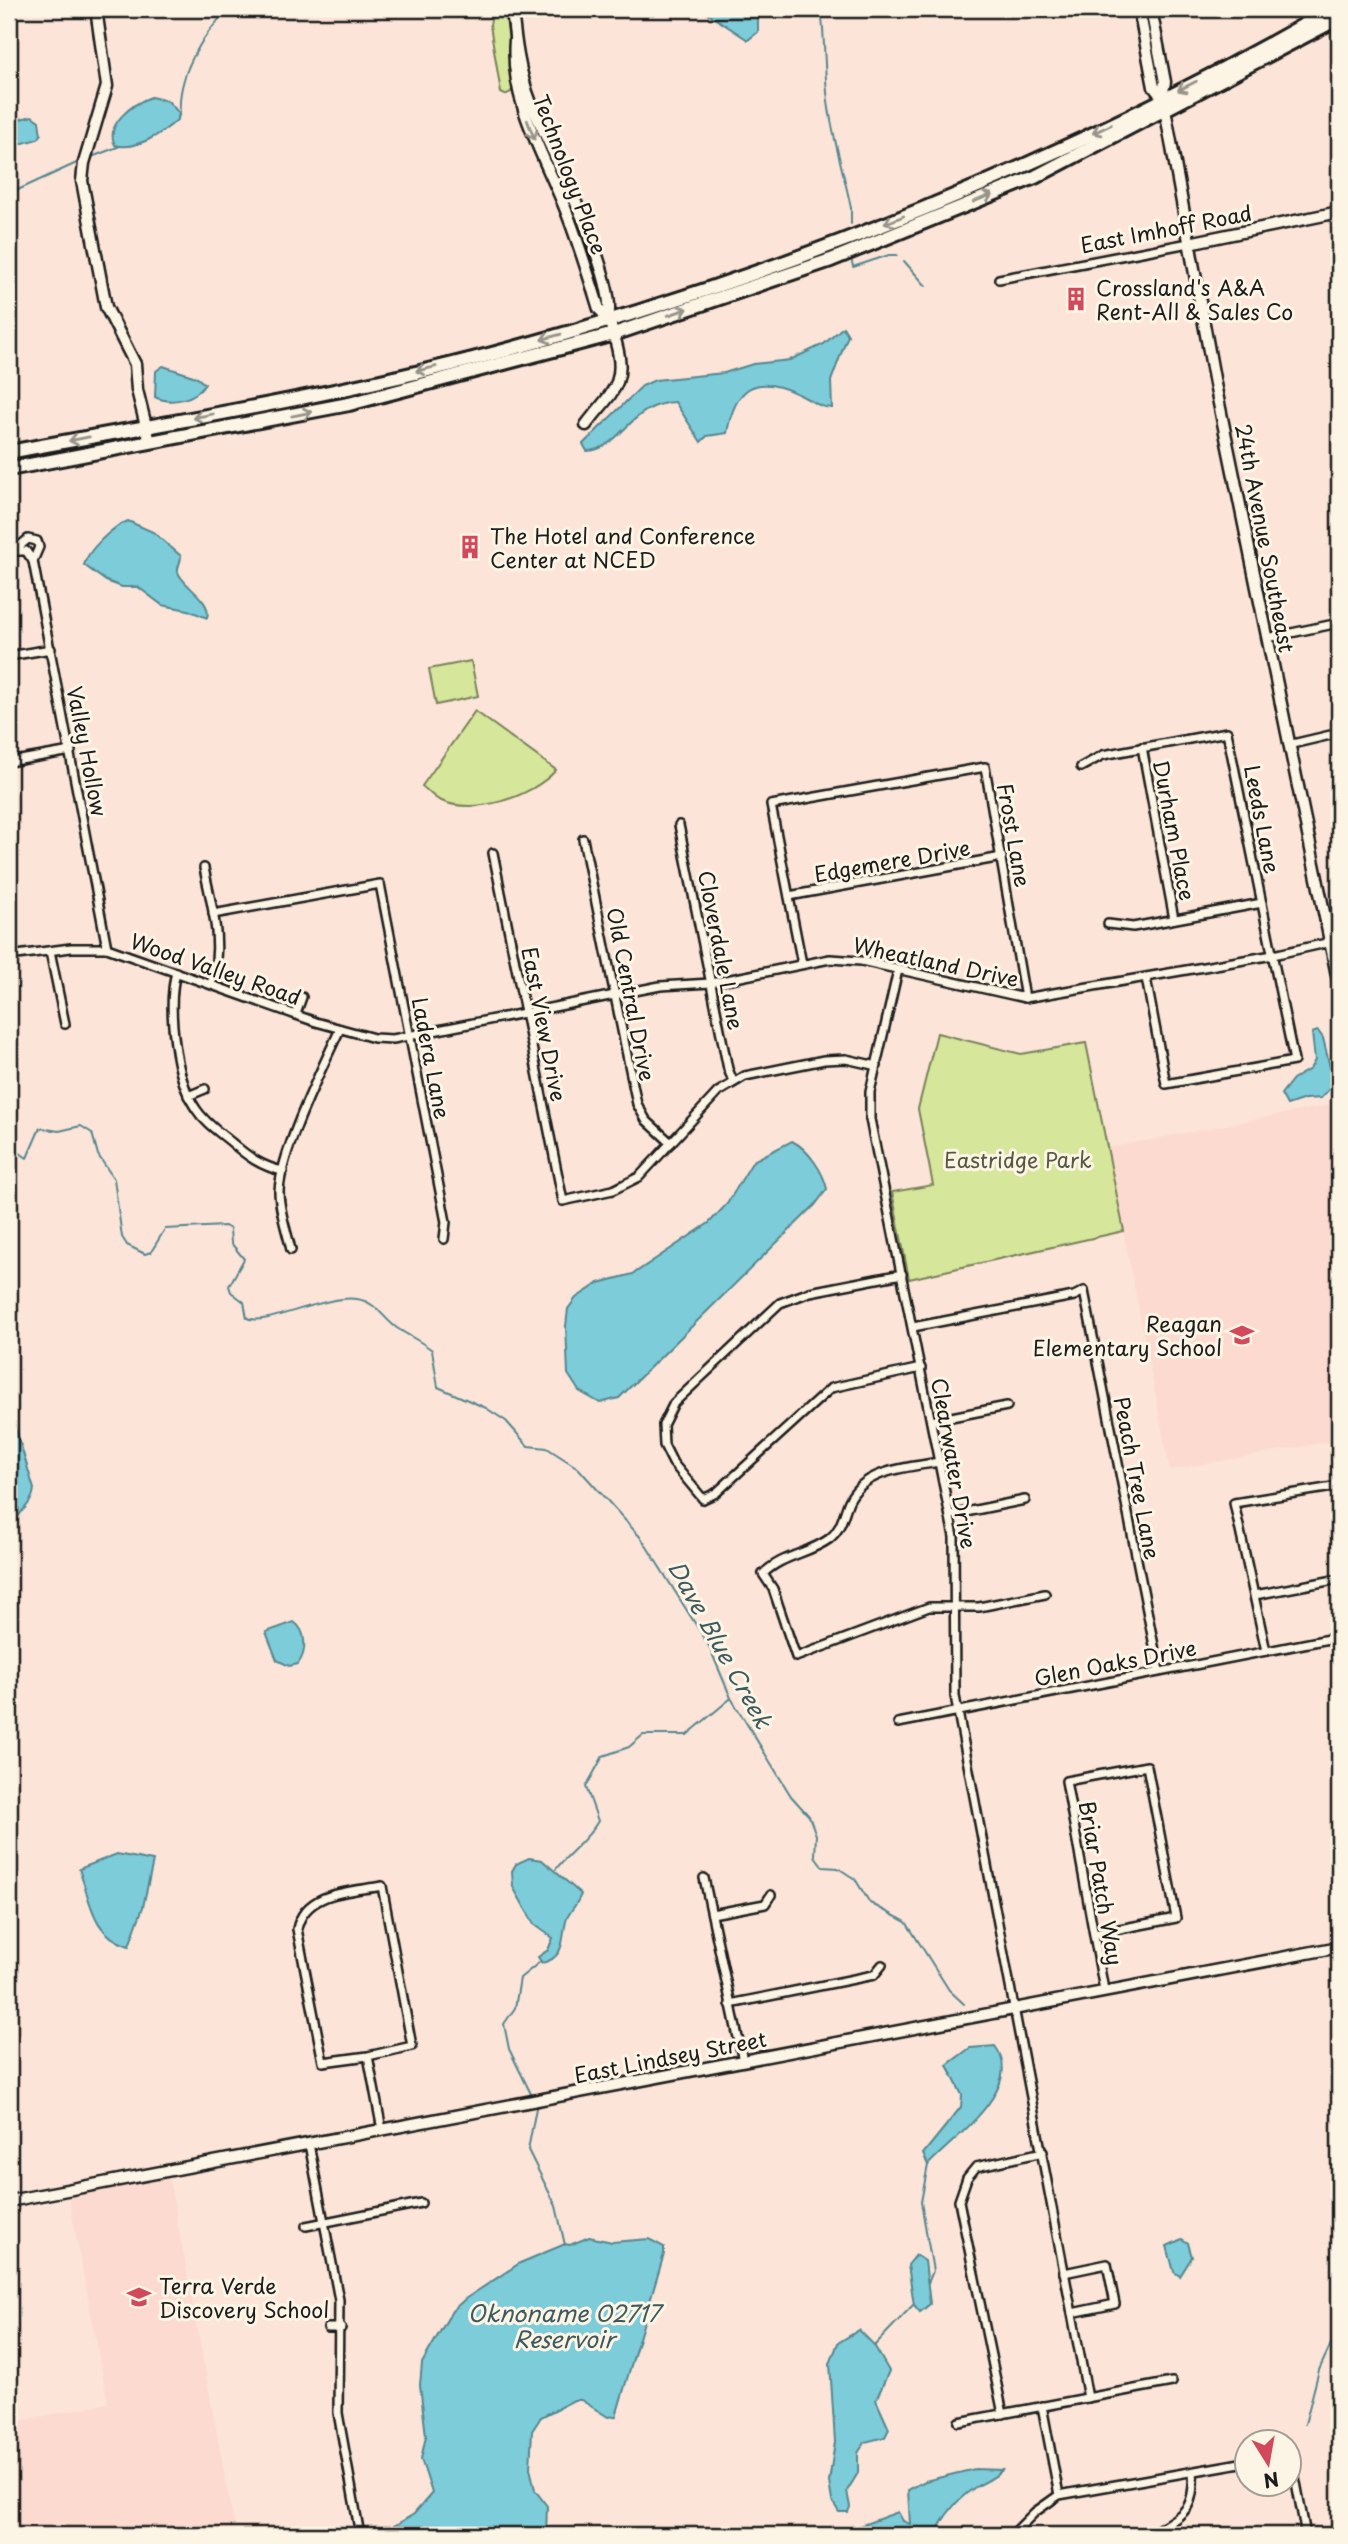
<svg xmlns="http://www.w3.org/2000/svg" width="1348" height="2544" viewBox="0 0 1348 2544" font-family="'Playpen Sans',sans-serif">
  <rect width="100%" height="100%" fill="#fce5d8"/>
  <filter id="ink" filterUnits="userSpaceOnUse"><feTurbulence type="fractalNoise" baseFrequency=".0143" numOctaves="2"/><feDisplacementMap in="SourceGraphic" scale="14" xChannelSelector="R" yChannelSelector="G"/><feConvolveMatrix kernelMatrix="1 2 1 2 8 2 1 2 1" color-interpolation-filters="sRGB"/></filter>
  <g filter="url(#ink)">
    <g fill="#fcdacf">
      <path d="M 1339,1103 L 1339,1440 L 1170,1470 L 1107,1148 Z"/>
      <path d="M 168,2171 L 236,2535 L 9,2535 L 9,2423 L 108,2403 L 67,2190 Z"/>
    </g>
    <g fill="#d6e69a" stroke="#79815b" stroke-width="2">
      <path d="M 499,11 L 506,17 L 514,84 L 511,92 L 505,95 L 501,93 L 490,25 L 492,14 Z"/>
      <path d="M 471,661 L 478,696 L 436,705 L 429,669 Z"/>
      <path d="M 475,711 L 556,770 C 532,797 474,816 439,800 C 433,797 427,790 422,786 Z"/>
      <path d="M 937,1033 L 1021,1054 L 1086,1043 L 1124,1231 L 909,1279 L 892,1192 L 933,1185 L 918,1109 Z"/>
    </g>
    <g fill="#7dccda" stroke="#56868e" stroke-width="2">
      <path d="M 701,9 L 758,9 L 758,32 L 748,40 Z"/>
      <path d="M 151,97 L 168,101 L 179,113 L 178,119 C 163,133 136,151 115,145 C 104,124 134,103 151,97 Z"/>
      <path d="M 32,116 L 39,121 L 41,135 L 38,139 L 9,147 L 9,122 Z"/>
      <path d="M 843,327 L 848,335 L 831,381 L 832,408 C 817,407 811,400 798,394 C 754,373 735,388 727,433 L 707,436 L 701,442 L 675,402 C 629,404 621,450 587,451 L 583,444 L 642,386 L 655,380 L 724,373 L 753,364 L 790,360 L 824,344 Z"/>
      <path d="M 163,366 L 196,377 L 205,384 C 196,399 171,405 155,397 L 156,371 Z"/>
      <path d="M 128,521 L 153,532 L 181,556 C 181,562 177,567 178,572 C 182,586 213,600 207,618 L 188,610 L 162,605 L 138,587 L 122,587 L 106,581 L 84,565 C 87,551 113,526 128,521 Z"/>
      <path d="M 1318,1031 L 1323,1038 L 1334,1084 L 1321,1098 L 1305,1099 L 1287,1105 L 1281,1094 L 1293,1079 L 1310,1069 L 1315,1060 L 1312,1033 Z"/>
      <path d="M 792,1141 C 808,1149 823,1171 827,1189 L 815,1205 L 619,1398 L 600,1403 L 579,1391 L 568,1374 L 566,1326 L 568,1309 L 576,1298 L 599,1283 L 633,1274 L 709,1223 L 727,1204 L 753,1161 Z"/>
      <path d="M 9,1406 L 34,1489 C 33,1503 22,1509 16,1520 C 11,1530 16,1539 9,1548 Z"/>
      <path d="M 294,1622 C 307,1631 307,1652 298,1664 L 289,1666 L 277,1660 L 266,1632 Z"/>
      <path d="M 117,1854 L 153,1861 L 143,1907 L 129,1946 C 92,1935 91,1902 79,1869 Z"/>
      <path d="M 529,1858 L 542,1860 L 581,1894 C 578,1903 571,1910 567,1918 C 561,1936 567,1958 542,1963 L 538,1957 L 548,1950 L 553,1938 L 534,1924 L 513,1887 L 512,1871 L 516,1864 Z"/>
      <path d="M 995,2046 C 1027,2087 953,2138 928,2165 L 923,2154 L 961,2107 L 962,2095 L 947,2065 L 970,2048 Z"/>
      <path d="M 589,2237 L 612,2242 L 649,2239 L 664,2247 L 664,2254 L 616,2416 L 608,2417 L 581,2400 L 574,2400 L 541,2417 L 532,2431 L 530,2468 L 535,2490 L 547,2506 L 546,2535 L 379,2535 L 414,2514 L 432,2493 L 421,2459 L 426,2436 L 420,2385 L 422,2363 L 452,2311 L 465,2299 L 520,2263 L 565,2244 L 570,2245 Z"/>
      <path d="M 1182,2239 L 1188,2243 L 1192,2257 L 1180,2276 L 1174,2272 L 1167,2246 Z"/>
      <path d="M 916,2255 L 925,2261 L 930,2304 L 920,2312 L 914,2305 L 908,2265 Z"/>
      <path d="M 859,2330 L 874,2345 L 889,2371 L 876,2400 L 889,2429 L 885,2437 L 865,2442 L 858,2453 L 858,2473 L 847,2491 L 850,2507 L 848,2512 L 839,2512 L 832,2501 L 829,2482 L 835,2442 L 830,2364 L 838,2343 Z"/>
      <path d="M 975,2469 L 1002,2470 C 994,2479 984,2482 974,2488 C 956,2500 944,2516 935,2535 L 906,2533 L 905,2535 L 835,2535 L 898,2512 L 903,2521 L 910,2524 L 908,2490 L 925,2481 Z"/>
    </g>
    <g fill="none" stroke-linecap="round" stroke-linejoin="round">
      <g stroke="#56868e" stroke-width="2">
        <path d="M 821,9 C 825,39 824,70 828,101 C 832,136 844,173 851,208 L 851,224"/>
        <path d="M 178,117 L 180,114 C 177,75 202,35 229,9"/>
        <path d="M 89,158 L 120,146"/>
        <path d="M 9,194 L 81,161"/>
        <path d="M 904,261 L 926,286"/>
        <path d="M 852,262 L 853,267 L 889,255 L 897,255"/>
        <path d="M 1333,1078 L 1339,1082"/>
        <path d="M 9,1145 L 27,1158 L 40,1128 L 59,1131 L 81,1126 L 92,1133 L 98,1155 L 114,1179 L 122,1237 L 127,1245 L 145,1254 L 151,1252 L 165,1229 L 225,1226 L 230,1229 L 231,1243 L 244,1259 L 229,1286 L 231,1292 L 244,1302 L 247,1318 C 265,1327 325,1294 357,1299 C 378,1302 384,1321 400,1330 C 411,1337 422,1342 432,1350 L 438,1387 L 486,1408 L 506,1421 L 528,1446 L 547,1448 L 578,1468 L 642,1539 L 708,1644 L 731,1698 L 791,1796 L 809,1816 L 816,1835 L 815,1856 L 823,1867 L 838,1868 L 855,1879 L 870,1903 L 906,1922 L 949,1990 L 964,2004"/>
        <path d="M 556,1869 C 569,1852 587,1841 598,1821 L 586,1787 L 603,1756 L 629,1747 L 643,1735 L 687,1735 L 730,1699"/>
        <path d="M 532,2096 L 509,2049 L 504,2024 L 515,2008 L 520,1978 L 541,1961"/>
        <path d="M 536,2108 L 528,2150 L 556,2206 L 565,2245"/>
        <path d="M 928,2283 L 933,2271 L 921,2202 L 928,2165"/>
        <path d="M 874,2346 L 913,2305"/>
        <path d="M 1305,2424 L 1319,2370 L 1339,2327"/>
      </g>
      <g stroke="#1c1c1c" stroke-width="12">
        <g id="street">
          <path d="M 999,279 L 1189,243"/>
          <path d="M 15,550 L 28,539 L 37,541 L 39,547 L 33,561"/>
          <path d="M 9,551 L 26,551 L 33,561 L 107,948"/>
          <path d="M 1267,638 L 1339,623"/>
          <path d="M 9,656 L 51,649"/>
          <path d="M 1288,745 L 1339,733"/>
          <path d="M 1142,747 L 1174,919"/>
          <path d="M 9,762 L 71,751"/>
          <path d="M 1081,767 L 1103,755 L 1227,732 L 1294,1061 L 1166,1084 L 1146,978"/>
          <path d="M 679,825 L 728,1069 L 733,1081"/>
          <path d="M 583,839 L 637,1104 L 646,1120 L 671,1143"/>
          <path d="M 493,853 L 563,1201 L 613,1190 L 639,1177 L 718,1092 L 745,1076 L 824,1060 L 846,1059 L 877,1066"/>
          <path d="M 204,868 C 212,908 224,944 211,984"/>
          <path d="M 789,896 L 1002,857"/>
          <path d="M 213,914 L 380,884 L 446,1222 L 444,1239"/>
          <path d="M 1108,924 L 1133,927 L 1262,903"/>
          <path d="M 50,951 L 65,1024"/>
          <path d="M 9,956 L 71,948 L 107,948 L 316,1022 L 374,1038 L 393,1039 L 660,986 L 711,983 L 830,959 L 861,961 L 1025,998 L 1273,955 L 1331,942"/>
          <path d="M 802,964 L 771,805 L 985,767 L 1025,998"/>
          <path d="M 898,970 L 870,1092 L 870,1119 L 954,1537 L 955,1696 L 1088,2398"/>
          <path d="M 176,972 C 167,1007 175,1079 196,1109 C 205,1123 219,1132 231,1142 C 247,1156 262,1167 283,1171"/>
          <path d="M 296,1014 L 302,997"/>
          <path d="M 188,1096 L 205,1089"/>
          <path d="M 291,1250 C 287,1231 279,1211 279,1191 C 281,1151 322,1068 340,1029"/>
          <path d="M 902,1274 L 810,1292 L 780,1303 L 674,1403 L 663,1425 L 664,1445 L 673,1463 L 703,1499 L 716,1493 L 831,1388 L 921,1368"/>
          <path d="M 913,1327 L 1074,1296 L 1084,1291 L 1159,1671"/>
          <path d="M 931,1421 L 1007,1406"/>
          <path d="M 940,1462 C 910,1467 864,1469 849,1501 C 843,1515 842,1529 829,1539 C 808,1554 782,1555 763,1574 L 773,1589 L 796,1657 L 929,1607 L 979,1607 L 1045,1594"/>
          <path d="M 951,1515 L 1025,1500"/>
          <path d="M 1255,1595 L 1339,1579"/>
          <path d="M 1266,1651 L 1234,1503 L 1339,1486"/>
          <path d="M 898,1723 L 1339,1637"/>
          <path d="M 704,1878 L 743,2061"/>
          <path d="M 712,1914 L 765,1904 L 771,1895"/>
          <path d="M 1094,1934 L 1176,1918 L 1147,1766 L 1066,1781 L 1104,1990"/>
          <path d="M 730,2004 L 874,1975 L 882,1965"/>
          <path d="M 368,2056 L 323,2062 L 297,1929 C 305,1891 350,1892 382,1886 L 412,2046 L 368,2056 L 382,2130"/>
          <path d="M 309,2144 L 339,2300 L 338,2413 L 360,2535"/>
          <path d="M 306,2226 L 421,2203"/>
          <path d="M 1064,2273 L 1107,2264 L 1115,2304 L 1072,2313"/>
          <path d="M 328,2328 L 341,2328"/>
          <path d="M 1042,2406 L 1059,2495"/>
          <path d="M 1003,2414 L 959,2201 L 967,2178 L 976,2167 L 1043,2152"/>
          <path d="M 959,2422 L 1172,2382"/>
          <path d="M 1288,2464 L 1295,2477 L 1306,2535"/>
          <path d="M 1012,2535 L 1035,2512 L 1059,2495 L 1246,2462"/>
          <path d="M 1150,2535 C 1181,2514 1195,2514 1193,2472"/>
        </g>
      </g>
      <g stroke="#1c1c1c" stroke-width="15">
        <g id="secondary">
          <path d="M 96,9 L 107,86 L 84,163 L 82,181 L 106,307 L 135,364 L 137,390 L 150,442"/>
          <path d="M 512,9 C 515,40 519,73 531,103 C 548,144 619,281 608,317"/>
          <path d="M 1139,9 L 1154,87 L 1163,98 L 1215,384 L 1339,985"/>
          <path d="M 1151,9 L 1165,82 L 1162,96"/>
          <path d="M 515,40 C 510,99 541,150 563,203 C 577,237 588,273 599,309 C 611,319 612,329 616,343 C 628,386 609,394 586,425"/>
          <path d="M 1189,243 L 1339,212"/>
          <path d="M 9,2201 L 1339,1947"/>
        </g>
      </g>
      <g stroke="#1c1c1c" stroke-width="18">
        <g id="highway">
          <path d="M 9,452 C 170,422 334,396 492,354 C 784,276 1070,160 1332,9"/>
          <path d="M 9,469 L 349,404 L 614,334 L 831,260 L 1035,177 L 1339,18"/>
        </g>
      </g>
      <use href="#street" stroke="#fcf5e5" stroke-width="7"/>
      <use href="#secondary" stroke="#fcf5e5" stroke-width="10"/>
      <use href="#highway" stroke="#fcf5e5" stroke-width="12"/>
    </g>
    <defs><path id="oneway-shaft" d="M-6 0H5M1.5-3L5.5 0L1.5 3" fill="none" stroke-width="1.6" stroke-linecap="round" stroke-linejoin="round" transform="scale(1.75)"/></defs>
    <g stroke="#97938b">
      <use href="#oneway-shaft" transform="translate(1187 86) rotate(153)"/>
      <use href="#oneway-shaft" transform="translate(1102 129) rotate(154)"/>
      <use href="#oneway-shaft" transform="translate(531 130) rotate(69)"/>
      <use href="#oneway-shaft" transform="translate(983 198) rotate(-22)"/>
      <use href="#oneway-shaft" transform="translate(894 220) rotate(158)"/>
      <use href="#oneway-shaft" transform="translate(678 312) rotate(-19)"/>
      <use href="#oneway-shaft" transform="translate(551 337) rotate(164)"/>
      <use href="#oneway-shaft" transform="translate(426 369) rotate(167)"/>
      <use href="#oneway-shaft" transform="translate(302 414) rotate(-11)"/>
      <use href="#oneway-shaft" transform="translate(203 416) rotate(169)"/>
      <use href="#oneway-shaft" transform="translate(79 439) rotate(169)"/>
    </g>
  </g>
  <defs>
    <g id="building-bare" transform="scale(1.89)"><path d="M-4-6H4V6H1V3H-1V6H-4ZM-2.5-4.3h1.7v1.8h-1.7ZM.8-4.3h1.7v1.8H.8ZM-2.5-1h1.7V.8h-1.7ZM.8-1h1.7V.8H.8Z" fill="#d1495b" stroke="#fcf5e5" stroke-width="2.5" paint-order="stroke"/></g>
    <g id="school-bare" transform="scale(1.89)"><path d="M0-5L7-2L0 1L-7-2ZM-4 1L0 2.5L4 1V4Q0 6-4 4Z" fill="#d1495b" stroke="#fcf5e5" stroke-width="2.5" paint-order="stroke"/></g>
  </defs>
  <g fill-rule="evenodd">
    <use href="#building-bare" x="1076" y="299"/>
    <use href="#building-bare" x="470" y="547"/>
    <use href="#school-bare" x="1242" y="1335"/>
    <use href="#school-bare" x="139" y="2297"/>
  </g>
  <g text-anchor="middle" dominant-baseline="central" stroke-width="6" stroke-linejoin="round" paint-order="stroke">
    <g font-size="21" fill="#1c1c1c" stroke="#fcf5e5">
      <text transform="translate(571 174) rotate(69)">Technology Place</text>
      <text transform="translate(1166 228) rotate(-11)">East Imhoff Road</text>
      <text transform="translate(1266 538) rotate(79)">24th Avenue Southeast</text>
      <text transform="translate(88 751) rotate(79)">Valley Hollow</text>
      <text transform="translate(1263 819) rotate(79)">Leeds Lane</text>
      <text transform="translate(1175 830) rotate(79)">Durham Place</text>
      <text transform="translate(1015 835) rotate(80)">Frost Lane</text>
      <text transform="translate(892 860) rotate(-10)">Edgemere Drive</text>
      <text transform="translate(722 950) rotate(79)">Cloverdale Lane</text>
      <text transform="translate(936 961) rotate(12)">Wheatland Drive</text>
      <text transform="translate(216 968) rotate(19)">Wood Valley Road</text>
      <text transform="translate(632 994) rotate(79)">Old Central Drive</text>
      <text transform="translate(545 1024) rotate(79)">East View Drive</text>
      <text transform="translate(432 1058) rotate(79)">Ladera Lane</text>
      <text transform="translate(955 1463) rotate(80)">Clearwater Drive</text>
      <text transform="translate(1138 1478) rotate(79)">Peach Tree Lane</text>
      <text transform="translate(1115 1662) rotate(-11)">Glen Oaks Drive</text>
      <text transform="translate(1102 1883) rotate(80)">Briar Patch Way</text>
      <text transform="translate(670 2056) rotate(-11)">East Lindsey Street</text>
    </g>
    <g font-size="21" fill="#1c1c1c" stroke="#fcf5e5" text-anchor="start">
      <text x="1096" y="287">Crossland's A&amp;A<tspan x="1096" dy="24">Rent-All &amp; Sales Co</tspan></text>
      <text x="490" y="535">The Hotel and Conference<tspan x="490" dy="24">Center at NCED</tspan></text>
      <text x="1222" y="1323" text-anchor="end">Reagan<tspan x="1222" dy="24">Elementary School</tspan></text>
      <text x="159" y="2285">Terra Verde<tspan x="159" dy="24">Discovery School</tspan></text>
    </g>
    <g font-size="21" fill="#545942" stroke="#fcf5e5">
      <text x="1018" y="1159">Eastridge Park</text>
    </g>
    <g font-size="23" font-style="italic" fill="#3e5a5e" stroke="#fcf5e5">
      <text transform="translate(721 1644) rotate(61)">Dave Blue Creek</text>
      <text x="564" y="2312">Oknoname 02717<tspan x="564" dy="26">Reservoir</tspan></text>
    </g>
  </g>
  <rect width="1348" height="2544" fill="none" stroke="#fcf5e5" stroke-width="35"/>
  <rect x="18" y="18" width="1313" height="2509" fill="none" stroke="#1c1c1c" stroke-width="2.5" filter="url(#ink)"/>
  <g transform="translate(1268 2463) rotate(169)"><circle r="33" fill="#fcf5e5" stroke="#a29e95" stroke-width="2"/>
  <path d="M0-5L12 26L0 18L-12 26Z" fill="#d1495b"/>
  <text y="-10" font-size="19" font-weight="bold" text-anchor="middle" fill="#1c1c1c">N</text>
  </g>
</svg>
